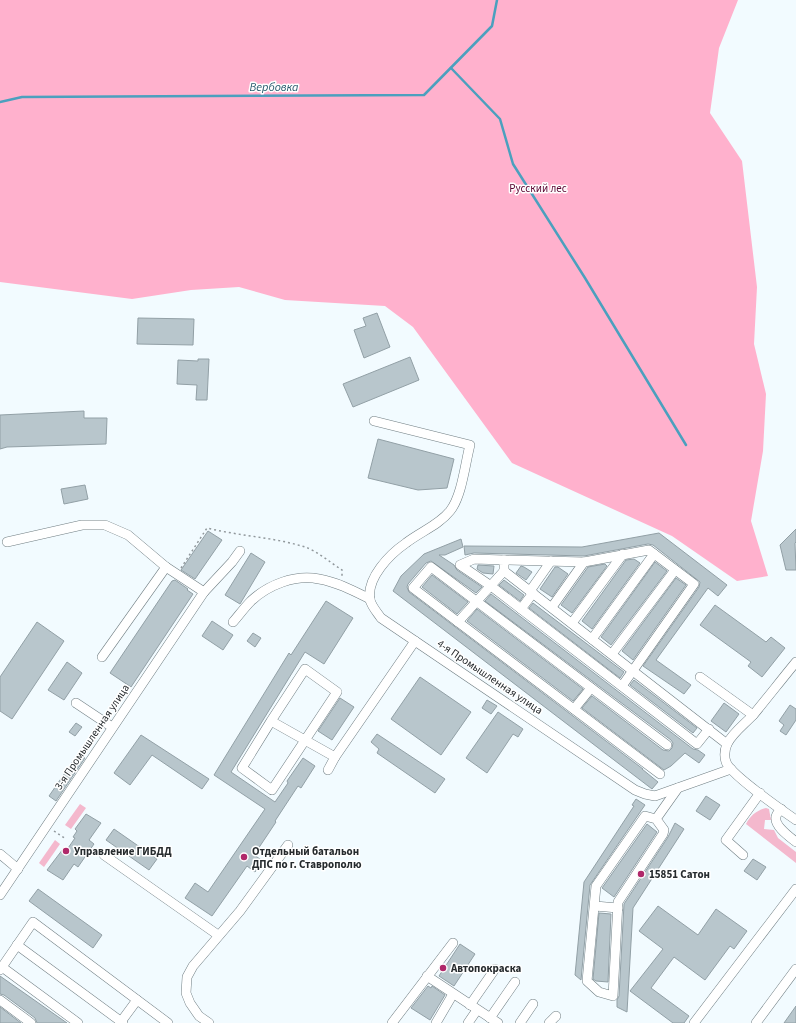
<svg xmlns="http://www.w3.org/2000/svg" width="796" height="1023" viewBox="0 0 796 1023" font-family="'Source Sans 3',sans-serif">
  <rect width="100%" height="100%" fill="#f2fbff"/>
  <g fill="#f4b8cd">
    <path d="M 80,804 L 86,808 L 71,829 L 65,825 Z"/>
    <path d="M 766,808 L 769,809 L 771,820 L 765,820 L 764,829 L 774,830 L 778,838 L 796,852 L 796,863 L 746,824 C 750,816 757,810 766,808 Z"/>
    <path d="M 55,840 L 60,844 L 44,867 L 39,863 Z"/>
  </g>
  <path fill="#ffb1cd" d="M 0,0 L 738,0 L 719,48 L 710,113 L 742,161 L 757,287 L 754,344 L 766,394 L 763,451 L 751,521 L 768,576 L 737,581 L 672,536 L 512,463 L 413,327 L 385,306 L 285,300 L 239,287 L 191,290 L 132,299 L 0,282 Z"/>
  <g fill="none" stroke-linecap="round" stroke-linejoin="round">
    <g stroke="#4ba0be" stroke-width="2.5">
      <path d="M 451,68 L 500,119 L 513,164 L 585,278 L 686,445"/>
      <path d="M 0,102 L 22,97 L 424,95 L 492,26 L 497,0"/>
    </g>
  </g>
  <g fill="#b8c6cc" stroke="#92a0a6">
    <path d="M 377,313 L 390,347 L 364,358 L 354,330 L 366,326 L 363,318 Z"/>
    <path d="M 138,318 L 194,319 L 193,345 L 137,344 Z"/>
    <path d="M 410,357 L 419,380 L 353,407 L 343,384 Z"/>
    <path d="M 198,359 L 209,359 L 207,400 L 196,400 L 197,385 L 177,384 L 178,360 L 198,361 Z"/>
    <path d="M 84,411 L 84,418 L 107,418 L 106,444 L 7,447 L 0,449 L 0,415 Z"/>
    <path d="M 378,439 L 454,459 L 447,488 L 418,490 L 368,478 Z"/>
    <path d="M 85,485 L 88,499 L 64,504 L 61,489 Z"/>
    <path d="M 796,529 L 796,542 L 795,543 L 796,570 L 786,570 L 780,545 Z"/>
    <path d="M 208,531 L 222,540 L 195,579 L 181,570 Z"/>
    <path d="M 659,533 L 727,585 L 718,596 L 708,588 L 656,660 L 691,685 L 684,694 L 643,666 L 699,587 L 700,582 L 653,545 L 648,544 L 584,556 L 474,553 L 465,555 L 464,546 L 582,547 Z"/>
    <path d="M 461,539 L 463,547 L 445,555 L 439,555 L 454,565 L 457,570 L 482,587 L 476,593 L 431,561 L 426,563 L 408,584 L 407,587 L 409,592 L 643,769 L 642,769 L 658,782 L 652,789 L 393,591 L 401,576 L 424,554 Z"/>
    <path d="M 251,553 L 265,562 L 240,604 L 225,595 Z"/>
    <path d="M 634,559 L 640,563 L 592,629 L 582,621 L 626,560 Z"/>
    <path d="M 655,562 L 667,571 L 611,645 L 601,637 Z"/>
    <path d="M 605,564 L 607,566 L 572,613 L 561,605 L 588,567 Z"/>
    <path d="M 478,565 L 494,566 L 493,574 L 483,573 L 477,569 Z"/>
    <path d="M 521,566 L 524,567 L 532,572 L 526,580 L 516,573 Z"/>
    <path d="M 555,567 L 558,567 L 568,574 L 552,597 L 540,589 Z"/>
    <path d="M 432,575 L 468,602 L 457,614 L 422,587 Z"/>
    <path d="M 676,578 L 686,585 L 633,660 L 622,651 Z"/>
    <path d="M 175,580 L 188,589 L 187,590 L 193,594 L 131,687 L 110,673 L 172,581 Z"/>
    <path d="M 504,580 L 524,595 L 520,601 L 499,585 Z"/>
    <path d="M 491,594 L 693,749 L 698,750 L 705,755 L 699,763 L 685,753 L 671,766 L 664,770 L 582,708 L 592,696 L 663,750 L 669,751 L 672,748 L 673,743 L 671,740 L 485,601 Z"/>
    <path d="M 326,601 L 353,618 L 324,664 L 305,652 L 231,772 L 275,802 L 288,783 L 287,781 L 303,758 L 315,766 L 301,788 L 298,786 L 275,821 L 276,822 L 254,855 L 263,861 L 255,872 L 247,866 L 212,916 L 185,898 L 195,883 L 208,892 L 265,809 L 214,775 L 289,653 L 291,655 Z"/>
    <path d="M 533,603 L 624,672 L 620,678 L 529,608 Z"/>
    <path d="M 715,605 L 766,642 L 771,637 L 785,648 L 762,677 L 748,666 L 751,662 L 700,625 Z"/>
    <path d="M 477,609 L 583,689 L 573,701 L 467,621 Z"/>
    <path d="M 212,621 L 233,635 L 223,650 L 202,636 Z"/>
    <path d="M 37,622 L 64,641 L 12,719 L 0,711 L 0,677 Z"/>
    <path d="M 253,633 L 261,638 L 255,647 L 247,641 Z"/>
    <path d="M 67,662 L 82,673 L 64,700 L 48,690 Z"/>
    <path d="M 420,677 L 471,712 L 441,755 L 391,719 Z"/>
    <path d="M 634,680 L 697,728 L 693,733 L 630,685 Z"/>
    <path d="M 340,698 L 354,707 L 332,740 L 318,731 Z"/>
    <path d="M 487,700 L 497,706 L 491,714 L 482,708 Z"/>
    <path d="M 724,703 L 739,714 L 726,732 L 711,721 Z"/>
    <path d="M 790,705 L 796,709 L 796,720 L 786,735 L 780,731 L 784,725 L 779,721 Z"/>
    <path d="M 498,712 L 523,729 L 518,737 L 513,734 L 487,773 L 466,758 Z"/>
    <path d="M 76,723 L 82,727 L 75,736 L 69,732 Z"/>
    <path d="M 377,734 L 445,779 L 435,793 L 377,753 L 379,749 L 371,742 Z"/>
    <path d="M 141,735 L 209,779 L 202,789 L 152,755 L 130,785 L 114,773 Z"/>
    <path d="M 78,754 L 85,758 L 56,801 L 49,796 Z"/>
    <path d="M 706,796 L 720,805 L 710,820 L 696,811 Z"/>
    <path d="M 636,799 L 645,805 L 590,885 L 581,980 L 575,975 L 584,882 L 634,806 L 632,805 Z"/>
    <path d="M 86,814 L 101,823 L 89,840 L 94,844 L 78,867 L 74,864 L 63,880 L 47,870 L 63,849 L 66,851 L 75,838 L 73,837 L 77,831 L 75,829 Z"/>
    <path d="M 675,823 L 684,829 L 633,908 L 627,1012 L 617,1007 L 617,1000 L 619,996 L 624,904 L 668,837 Z"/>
    <path d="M 647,824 L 657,832 L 614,897 L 602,888 Z"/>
    <path d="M 114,829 L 157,859 L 149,870 L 106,840 Z"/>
    <path d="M 753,859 L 766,867 L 757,880 L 744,871 Z"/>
    <path d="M 38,889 L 102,935 L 93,948 L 29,901 Z"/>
    <path d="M 658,906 L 698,935 L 716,909 L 747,931 L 734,949 L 730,946 L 705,980 L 674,957 L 651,988 L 689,1016 L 684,1023 L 673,1023 L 630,991 L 663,949 L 639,931 Z"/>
    <path d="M 599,913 L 611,914 L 608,982 L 596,981 L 593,979 Z"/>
    <path d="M 460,944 L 475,954 L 454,986 L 439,976 Z"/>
    <path d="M 0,976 L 67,1023 L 37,1023 L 35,1018 L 4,995 L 0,994 Z"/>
    <path d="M 428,986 L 431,988 L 432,986 L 445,995 L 430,1020 L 411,1008 Z"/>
    <path d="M 796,1006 L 796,1023 L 784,1023 Z"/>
    <path d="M 0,1007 L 21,1023 L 0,1023 Z"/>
  </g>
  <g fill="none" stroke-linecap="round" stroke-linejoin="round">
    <g stroke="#707e83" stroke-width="10">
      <g id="minor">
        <path d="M 374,421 L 470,445 C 465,464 462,496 450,511 C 439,525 420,532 406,543 C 390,554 366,578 370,600 C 372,607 377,612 381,618 L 635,790 L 645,794 L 655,796 L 731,769"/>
        <path d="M 7,542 L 82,525 L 105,525 L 128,535 L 166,567"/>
        <path d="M 504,560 L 584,562 L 649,550 L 694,584 L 622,686"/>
        <path d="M 504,571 L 504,560 L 474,559 L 460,565 L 491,586 L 697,744 L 709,729"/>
        <path d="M 530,591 L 551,561"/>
        <path d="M 552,607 L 584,562"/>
        <path d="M 521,609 L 533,593"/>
        <path d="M 233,622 C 239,615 245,607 251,601 C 268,585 295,574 319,579 C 337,582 354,591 370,599"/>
        <path d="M 458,622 L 413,588 L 431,567 L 667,745"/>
        <path d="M 572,623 L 623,554"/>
        <path d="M 592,639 L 654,554"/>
        <path d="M 612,654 L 675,570"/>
        <path d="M 102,657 L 166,567 L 204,592"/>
        <path d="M 796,662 C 782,679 768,697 754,714 C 745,724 733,732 727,744 C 725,749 724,756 726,762 C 730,774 783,811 796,820"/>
        <path d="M 700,677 L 753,715"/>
        <path d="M 76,703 L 112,727"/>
        <path d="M 574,709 L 591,688"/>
        <path d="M 271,721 L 305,669 L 337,692 L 272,790 L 242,768 L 271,721 L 335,757"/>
        <path d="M 328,770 L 335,757 L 415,641"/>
        <path d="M 660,774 L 458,622 L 504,571 L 727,744"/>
        <path d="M 781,809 C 779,812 776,814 776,817 C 774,826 790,837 796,842"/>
        <path d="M 656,819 L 645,816 L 596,886 L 587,981 L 599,992 L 613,996 L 618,902 L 663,834 L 664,830 L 656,819 L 678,788"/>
        <path d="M 0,854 L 18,869"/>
        <path d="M 104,855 L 218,935"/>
        <path d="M 743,855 L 726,840 L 760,793"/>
        <path d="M 0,895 L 204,592 L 232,562 L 240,551"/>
        <path d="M 595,906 L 618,908"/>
        <path d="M 17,945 L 123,1023"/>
        <path d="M 2,967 L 78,1023"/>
        <path d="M 0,970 L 33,922 L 168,1023"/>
        <path d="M 427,976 L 498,1023"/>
        <path d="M 0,1000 L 31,1023"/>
        <path d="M 470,1005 L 495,969"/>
        <path d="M 490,1018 L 515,982"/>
        <path d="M 120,1023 L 137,1000"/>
        <path d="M 209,1023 L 199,1016 L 190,1003 L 186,993 L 187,977 L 193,966 L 240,911 L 288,845"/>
        <path d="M 392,1023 L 453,943"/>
        <path d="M 436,1023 L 453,994"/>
        <path d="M 468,1023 L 477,1010"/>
        <path d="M 520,1023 L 533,1004"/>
        <path d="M 549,1023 L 556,1016"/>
        <path d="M 694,1023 L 796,889"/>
        <path d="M 756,1023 L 796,969"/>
      </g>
    </g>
    <g stroke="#91989c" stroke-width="1.5" stroke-dasharray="2 3" stroke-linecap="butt">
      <path d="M 181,568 L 207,528 C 239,536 273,537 305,547 C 317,551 331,563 342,570 L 342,577"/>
      <path d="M 54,831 L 66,839"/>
    </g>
    <use href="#minor" stroke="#fff" stroke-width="9"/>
  </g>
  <g fill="#b0286a" stroke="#fff" stroke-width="1.5">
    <circle cx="66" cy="851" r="4"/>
    <circle cx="244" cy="857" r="4"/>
    <circle cx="641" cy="874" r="4"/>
    <circle cx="443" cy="968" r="4"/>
  </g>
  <g text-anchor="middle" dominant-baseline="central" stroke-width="3" stroke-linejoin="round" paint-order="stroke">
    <g font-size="11" fill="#5b0532" stroke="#fff">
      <text x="538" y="188">Русский лес</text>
    </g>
    <g font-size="11" fill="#262b2e" stroke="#fff">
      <text transform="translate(490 677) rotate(34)">4-я Промышленная улица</text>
      <text transform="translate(92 737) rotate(-56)">3-я Промышленная улица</text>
    </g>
    <g font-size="11" font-weight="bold" fill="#262b2e" stroke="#fff" text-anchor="start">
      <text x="74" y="851">Управление ГИБДД</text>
      <text x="252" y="851">Отдельный батальон<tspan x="252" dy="13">ДПС по г. Ставрополю</tspan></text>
      <text x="649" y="874">15851 Сатон</text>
      <text x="451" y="968">Автопокраска</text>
    </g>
    <g font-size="12" font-style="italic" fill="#2c5d6f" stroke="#fff">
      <text x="274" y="87">Вербовка</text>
    </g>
  </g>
</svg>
